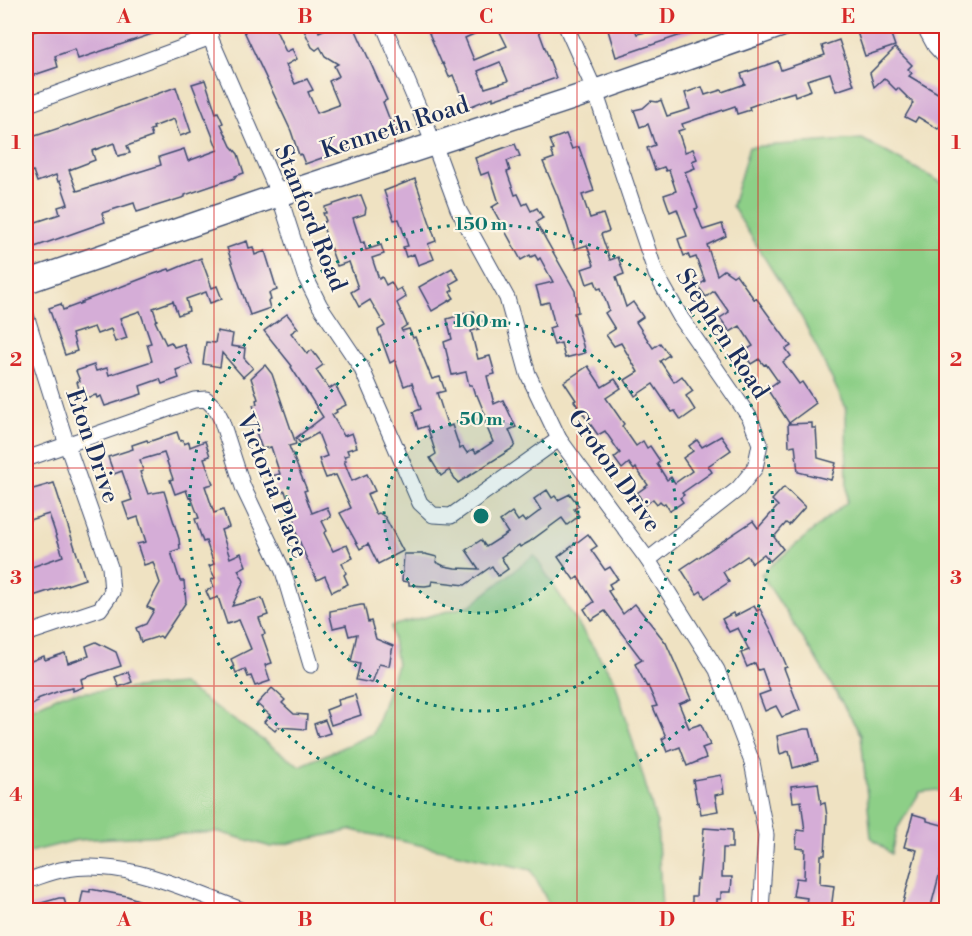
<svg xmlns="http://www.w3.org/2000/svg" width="972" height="936" viewBox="0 0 972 936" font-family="'Libre Bodoni',serif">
  <rect width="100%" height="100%" fill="#fcf5e5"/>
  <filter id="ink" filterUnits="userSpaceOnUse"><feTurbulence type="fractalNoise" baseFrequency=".0167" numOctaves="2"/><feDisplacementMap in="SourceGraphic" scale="12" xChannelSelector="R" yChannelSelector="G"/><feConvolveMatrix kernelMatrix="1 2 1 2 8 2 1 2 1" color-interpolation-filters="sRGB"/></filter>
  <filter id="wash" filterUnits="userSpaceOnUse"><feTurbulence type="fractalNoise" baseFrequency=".008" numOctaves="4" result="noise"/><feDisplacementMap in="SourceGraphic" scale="24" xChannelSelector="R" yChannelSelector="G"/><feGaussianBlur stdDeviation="1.35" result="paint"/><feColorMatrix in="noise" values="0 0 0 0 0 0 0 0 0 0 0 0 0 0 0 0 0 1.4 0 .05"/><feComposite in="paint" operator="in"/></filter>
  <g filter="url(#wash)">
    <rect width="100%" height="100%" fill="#efe2c2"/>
    <g fill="#8dcf87" stroke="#547f72" stroke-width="1.5">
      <path d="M 862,139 L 946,185 L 946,796 L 937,790 L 920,792 L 897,829 L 891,854 L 871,837 L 861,735 L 815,657 L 761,574 L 847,502 L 846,408 L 802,318 L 732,206 L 749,147 Z"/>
      <path d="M 534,555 L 615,681 L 657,824 L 662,910 L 552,910 L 531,870 L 352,830 L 271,847 L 219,832 L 77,840 L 26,853 L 26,711 L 63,694 L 182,684 L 300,766 L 373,734 L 397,665 L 391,626 L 471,605 Z"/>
    </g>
    <g id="blocks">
      <g fill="#d5add7" fill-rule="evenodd">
        <path d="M 52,26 L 173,26 L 173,27 L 78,59 L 75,49 L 55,56 L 58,67 L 28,77 L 26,71 L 26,34 Z"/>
        <path d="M 256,26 L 274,26 L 286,52 L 292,49 L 297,59 L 286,65 L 295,84 L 307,79 L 313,90 L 308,92 L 317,113 L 339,105 L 329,81 L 339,76 L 334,66 L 338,64 L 325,56 L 320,47 L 316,50 L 312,47 L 302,26 L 317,26 L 319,32 L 332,26 L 354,26 L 387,100 L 383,102 L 391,123 L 395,121 L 398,131 L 305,164 L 301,154 L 299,155 L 291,131 L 244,31 Z"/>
        <path d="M 426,26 L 450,26 L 453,31 L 464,26 L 492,26 L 465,38 L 474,60 L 507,46 L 497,26 L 537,26 L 556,78 L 493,100 L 493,97 L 469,107 L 468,104 L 465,105 L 453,75 L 449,77 L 443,63 L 442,64 ZM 500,62 L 508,81 L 485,88 L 478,71 Z"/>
        <path d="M 621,26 L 634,26 L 637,34 L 670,26 L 705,26 L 705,27 L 616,57 L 608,30 Z"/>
        <path d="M 870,26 L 888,26 L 895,46 L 865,56 L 857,32 L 870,27 Z"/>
        <path d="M 839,40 L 854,85 L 836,91 L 830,73 L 807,80 L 811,90 L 795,96 L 794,92 L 777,97 L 749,107 L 750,110 L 737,114 L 735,106 L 682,124 L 684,129 L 678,131 L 685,152 L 693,149 L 697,159 L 692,161 L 695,168 L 685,172 L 698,208 L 695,209 L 703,230 L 722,224 L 726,236 L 707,245 L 717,275 L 724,270 L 733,276 L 736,274 L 754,299 L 756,298 L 791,346 L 786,349 L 791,356 L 783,362 L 799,384 L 802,382 L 816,403 L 789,423 L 767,389 L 778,381 L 766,364 L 764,365 L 759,359 L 751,364 L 743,352 L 753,346 L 740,326 L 730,332 L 720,318 L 729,312 L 714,291 L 706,297 L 698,286 L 705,281 L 696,257 L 690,259 L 688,254 L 684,256 L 678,239 L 687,236 L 677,209 L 670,212 L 664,195 L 676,191 L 669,170 L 666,171 L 664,167 L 655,170 L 647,148 L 655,145 L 648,124 L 640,127 L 634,110 L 643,108 L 651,101 L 657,102 L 661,100 L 667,116 L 690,109 L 685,93 L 702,87 L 705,95 L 721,90 L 722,92 L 745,84 L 741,74 L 778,61 L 781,70 L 825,55 L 822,46 Z"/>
        <path d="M 895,48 L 912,65 L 908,69 L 912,73 L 909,76 L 946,98 L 946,115 L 938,129 L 918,117 L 915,122 L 905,117 L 913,103 L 898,88 L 896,90 L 884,78 L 874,87 L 870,73 Z"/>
        <path d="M 205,80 L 216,113 L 218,112 L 223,123 L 221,124 L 231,146 L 238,154 L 244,173 L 235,176 L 235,178 L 185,195 L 185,197 L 137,212 L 134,203 L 102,213 L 105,222 L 29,249 L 26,238 L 26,197 L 36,222 L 60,214 L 58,207 L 68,204 L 60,181 L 58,182 L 56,175 L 37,182 L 33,171 L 26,173 L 26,139 L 68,125 L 69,126 L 176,87 L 191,132 L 180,136 L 174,119 L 153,127 L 154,129 L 150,130 L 152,137 L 127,146 L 130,153 L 118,156 L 114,143 L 92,151 L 95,160 L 69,170 L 77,191 L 161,165 L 159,157 L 184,149 L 188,161 L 218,150 L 192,84 Z"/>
        <path d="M 566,134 L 572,149 L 579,147 L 594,191 L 582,195 L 590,218 L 603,214 L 609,231 L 601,234 L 610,260 L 618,257 L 624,274 L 616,277 L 626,307 L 633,302 L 643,317 L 636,322 L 653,348 L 660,343 L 669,355 L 660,361 L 674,382 L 682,376 L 693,391 L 686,396 L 695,410 L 681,420 L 675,411 L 672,412 L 653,384 L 635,396 L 625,380 L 638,372 L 621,343 L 614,346 L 606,335 L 615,329 L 605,313 L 609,310 L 601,288 L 598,289 L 595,281 L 587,284 L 582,269 L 594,265 L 587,245 L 575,249 L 558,197 L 543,162 L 554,158 L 551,151 L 554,150 L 550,140 Z"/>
        <path d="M 515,144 L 520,156 L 507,161 L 510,171 L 507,172 L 515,195 L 518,194 L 523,205 L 527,203 L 531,211 L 537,208 L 543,218 L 536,222 L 575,291 L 578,312 L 574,313 L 585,353 L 565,358 L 561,343 L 554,345 L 549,328 L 555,326 L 549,302 L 541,304 L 536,286 L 553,282 L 540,258 L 538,260 L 535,255 L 531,257 L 530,255 L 521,260 L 492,207 L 499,203 L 489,172 L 481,175 L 475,158 Z"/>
        <path d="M 415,179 L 436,241 L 428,244 L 434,259 L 418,265 L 414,254 L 406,257 L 403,247 L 408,246 L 399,219 L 394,220 L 384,191 Z"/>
        <path d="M 361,195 L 366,208 L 365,214 L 353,218 L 361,243 L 364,242 L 366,250 L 381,245 L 384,254 L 372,258 L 379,279 L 382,277 L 386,285 L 391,282 L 396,291 L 401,288 L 406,297 L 397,303 L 407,325 L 401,329 L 402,331 L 409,329 L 413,338 L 415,337 L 432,379 L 440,377 L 445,391 L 437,393 L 448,427 L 452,425 L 460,449 L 463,447 L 467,453 L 473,449 L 476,453 L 493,442 L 483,418 L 486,417 L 477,395 L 475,395 L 472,385 L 469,385 L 466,372 L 452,375 L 444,342 L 452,339 L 447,319 L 474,311 L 479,329 L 471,331 L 478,359 L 490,356 L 495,374 L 487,376 L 494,404 L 503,400 L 516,427 L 509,430 L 515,444 L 513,448 L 458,483 L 449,470 L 441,476 L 430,458 L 436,454 L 427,426 L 418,429 L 413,412 L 421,409 L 412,383 L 404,386 L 395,360 L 390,363 L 378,330 L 385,326 L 370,300 L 359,307 L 351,292 L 358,288 L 349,262 L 337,266 L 327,239 L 322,223 L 326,221 L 323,213 L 326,213 L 325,207 Z"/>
        <path d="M 247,241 L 249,248 L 253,247 L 255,255 L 265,251 L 277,290 L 269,293 L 271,300 L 268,301 L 270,308 L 250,315 L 227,248 Z"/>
        <path d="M 201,258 L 212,288 L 217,286 L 222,299 L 210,303 L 206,292 L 186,299 L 189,311 L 178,315 L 173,301 L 153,308 L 157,320 L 155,321 L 166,344 L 171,342 L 174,347 L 184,344 L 192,364 L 176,370 L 179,378 L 162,384 L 160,379 L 140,386 L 142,394 L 105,406 L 101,396 L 97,398 L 96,395 L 82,399 L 77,382 L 80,381 L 76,371 L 94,365 L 96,371 L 107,368 L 109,375 L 152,361 L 147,344 L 151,343 L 140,311 L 120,318 L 127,338 L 115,342 L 111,329 L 97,334 L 94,327 L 72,334 L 77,351 L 65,355 L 49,308 L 61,304 L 63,310 L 82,303 L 81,302 L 154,274 L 169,269 L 170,271 Z"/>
        <path d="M 452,268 L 459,279 L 450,284 L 453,290 L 450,292 L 454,298 L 432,311 L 419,287 Z"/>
        <path d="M 287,314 L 298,328 L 291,333 L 307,354 L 312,350 L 323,365 L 316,370 L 329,389 L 335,385 L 346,405 L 336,410 L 337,412 L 332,415 L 344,436 L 352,433 L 357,447 L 347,450 L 349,455 L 344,456 L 346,461 L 344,461 L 352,481 L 367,474 L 375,491 L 367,494 L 376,514 L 379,513 L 385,517 L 403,551 L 378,564 L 368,544 L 360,549 L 340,513 L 351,508 L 336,475 L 326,478 L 322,468 L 319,459 L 327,456 L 318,433 L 300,443 L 296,438 L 323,417 L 291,367 L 292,366 L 264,331 Z"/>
        <path d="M 217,331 L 233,334 L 231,346 L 245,348 L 244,358 L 253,368 L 243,377 L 222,353 L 220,367 L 203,364 L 206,342 L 215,343 Z"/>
        <path d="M 265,365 L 272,374 L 296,444 L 289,446 L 307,490 L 304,491 L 312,513 L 327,507 L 331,517 L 322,521 L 327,531 L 324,533 L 333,551 L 347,545 L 353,558 L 342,563 L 346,573 L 344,575 L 348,584 L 332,592 L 325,576 L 317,580 L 305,555 L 292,522 L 295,521 L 285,491 L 277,494 L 271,476 L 280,474 L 271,447 L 262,449 L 256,432 L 261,430 L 253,405 L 257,404 L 256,400 L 258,399 L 251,378 Z"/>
        <path d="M 588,366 L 602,387 L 615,379 L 621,388 L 606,398 L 624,424 L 622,426 L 636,446 L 643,441 L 647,448 L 650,446 L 660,461 L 657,464 L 667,480 L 671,477 L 675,483 L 692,471 L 683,458 L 693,451 L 689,446 L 697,440 L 702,447 L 721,436 L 731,450 L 708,466 L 712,472 L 682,493 L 684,495 L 680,498 L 683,502 L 670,511 L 665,503 L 663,504 L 660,501 L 657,504 L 653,499 L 645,505 L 637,493 L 648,485 L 636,468 L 634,470 L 629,463 L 622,469 L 614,458 L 620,453 L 605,431 L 598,435 L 574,401 L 576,400 L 564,382 Z"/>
        <path d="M 812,423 L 812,428 L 816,428 L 818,458 L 836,463 L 831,480 L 798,472 L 795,445 L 789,446 L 788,424 Z"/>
        <path d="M 177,432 L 180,441 L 183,440 L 184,444 L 189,442 L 190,447 L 205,441 L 210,456 L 204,458 L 213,484 L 205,486 L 214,513 L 223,510 L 229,527 L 221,530 L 230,558 L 241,553 L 246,566 L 238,570 L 244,581 L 232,606 L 262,598 L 268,615 L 259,618 L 265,634 L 262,635 L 272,663 L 265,665 L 270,681 L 255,686 L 251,676 L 248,677 L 245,669 L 236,673 L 231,659 L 251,649 L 239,620 L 227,624 L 218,597 L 210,600 L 206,591 L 214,587 L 211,580 L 215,578 L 209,566 L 214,564 L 206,541 L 203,542 L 195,519 L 199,518 L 191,497 L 189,498 L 186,490 L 175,494 L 170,480 L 173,479 L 164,453 L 140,460 L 143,471 L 140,472 L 148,494 L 164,491 L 179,539 L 180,549 L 171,552 L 180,581 L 184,581 L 186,602 L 162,638 L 160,636 L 141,642 L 136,628 L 146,624 L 154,610 L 147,607 L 160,583 L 153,562 L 144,565 L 137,544 L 146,542 L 138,517 L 129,520 L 123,503 L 132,500 L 122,471 L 114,474 L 108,457 L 133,449 L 132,445 L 147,440 L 148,442 Z"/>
        <path d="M 54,483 L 85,579 L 30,597 L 26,588 L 26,569 L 63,556 L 49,514 L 26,521 L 26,491 Z"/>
        <path d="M 784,487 L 805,507 L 789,525 L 786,523 L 774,537 L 783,549 L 770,561 L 764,554 L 752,563 L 747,556 L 723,572 L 729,582 L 705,598 L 701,591 L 697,594 L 681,569 L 753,521 L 758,528 L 778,506 L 772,500 Z"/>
        <path d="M 547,490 L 552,498 L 555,496 L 558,500 L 570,494 L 579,506 L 574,509 L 579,516 L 567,525 L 562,518 L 529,542 L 520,547 L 519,545 L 501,557 L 508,569 L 498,576 L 492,566 L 465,585 L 432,581 L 431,585 L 425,586 L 409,585 L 409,582 L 402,581 L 404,554 L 425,554 L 437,557 L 436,562 L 444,566 L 455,568 L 479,569 L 466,550 L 481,540 L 486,547 L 508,533 L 500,521 L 512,512 L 518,521 L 522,518 L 525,522 L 541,510 L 534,499 Z"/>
        <path d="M 588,534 L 597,546 L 591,550 L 605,570 L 610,567 L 618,579 L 609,584 L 612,589 L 608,591 L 623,614 L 635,604 L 666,643 L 691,699 L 679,704 L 689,728 L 701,724 L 710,745 L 702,748 L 706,758 L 687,766 L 680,747 L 667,752 L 662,739 L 666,737 L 653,707 L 657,706 L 648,686 L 647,687 L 635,664 L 642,660 L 605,611 L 591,620 L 584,609 L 594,602 L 578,577 L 574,580 L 558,557 Z"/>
        <path d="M 361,605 L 364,605 L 368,622 L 371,621 L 376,639 L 393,646 L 389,666 L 379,664 L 372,683 L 356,680 L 360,664 L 351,662 L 357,634 L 349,636 L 346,625 L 333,628 L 330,616 L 330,611 Z"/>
        <path d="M 754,606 L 757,611 L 760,609 L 774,636 L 787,667 L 784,668 L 800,710 L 782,717 L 776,706 L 765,711 L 759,695 L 770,691 L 762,669 L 758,670 L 755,663 L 747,667 L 741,653 L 749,650 L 738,628 L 729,632 L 722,619 L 733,613 L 735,616 Z"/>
        <path d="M 96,642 L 116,652 L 121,666 L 81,679 L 83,687 L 73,691 L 73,688 L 62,690 L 37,699 L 38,702 L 26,707 L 26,693 L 31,691 L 26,677 L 26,663 L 44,656 L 45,660 L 65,653 L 68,663 L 89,656 L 86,646 Z"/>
        <path d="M 128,672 L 132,682 L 119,687 L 115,677 Z"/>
        <path d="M 272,688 L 285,700 L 282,703 L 294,714 L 307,715 L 306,729 L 278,727 L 275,731 L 264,722 L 270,715 L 257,704 Z"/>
        <path d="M 355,695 L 361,715 L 331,725 L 326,710 L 339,705 L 338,700 Z"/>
        <path d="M 325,720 L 330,733 L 318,737 L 314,724 Z"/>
        <path d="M 804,729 L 810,729 L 818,761 L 793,768 L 789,751 L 780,754 L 777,736 Z"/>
        <path d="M 721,775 L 724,793 L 715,795 L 718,811 L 701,814 L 699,802 L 697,803 L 693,780 Z"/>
        <path d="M 818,783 L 821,804 L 825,803 L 827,816 L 825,855 L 821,855 L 820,884 L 834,886 L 831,910 L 805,909 L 807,898 L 793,896 L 796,878 L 804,879 L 805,849 L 796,848 L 797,830 L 805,831 L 801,801 L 793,802 L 791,786 Z"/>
        <path d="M 913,814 L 927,818 L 927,821 L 946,826 L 946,849 L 930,910 L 901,910 L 917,850 L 904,847 Z"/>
        <path d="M 704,828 L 732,830 L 732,848 L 723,848 L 722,877 L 732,877 L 731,892 L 721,892 L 721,899 L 717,899 L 717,907 L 692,906 L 692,896 L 696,896 L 697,879 L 699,879 Z"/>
        <path d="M 90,889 L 127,896 L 164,909 L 164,910 L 79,910 L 83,891 L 90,892 Z"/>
        <path d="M 59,898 L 64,898 L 67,910 L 27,910 L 27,907 Z"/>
      </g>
    </g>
  </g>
  <g filter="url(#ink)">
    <use href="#blocks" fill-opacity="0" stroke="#3b4a6d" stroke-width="1.5"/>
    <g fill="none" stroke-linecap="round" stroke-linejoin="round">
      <g stroke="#3b4a6d" stroke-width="17">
        <g id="street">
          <path d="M 205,26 L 279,195 L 305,276 L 320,306 L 361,367 L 420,503 L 433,515 L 451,516 L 559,439"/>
          <path d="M 384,26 L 434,144 L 458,209 L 507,298 L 528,374 L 559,439 L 648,560 L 717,670 L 752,762 L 766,835 L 761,910"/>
          <path d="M 566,26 L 595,91 L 656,274 L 681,318 L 750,418 L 760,444 L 755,468 L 738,489 L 648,560"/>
          <path d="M 924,26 L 935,46 L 946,58"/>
          <path d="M 26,105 L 211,37"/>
          <path d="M 26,315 L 67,445 L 110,567 L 112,592 L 100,609 L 26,634"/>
          <path d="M 26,459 L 194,400 L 206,399 L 216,409 L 221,419 L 243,487 L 283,571 L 311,665"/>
          <path d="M 26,881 C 39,877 52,871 66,869 C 127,859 186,890 242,910"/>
        </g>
      </g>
      <g stroke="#3b4a6d" stroke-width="25">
        <path id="secondary" d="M 26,282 L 279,195 L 595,91 L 780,26"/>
      </g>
      <use href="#street" stroke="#fff" stroke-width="15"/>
      <use href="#secondary" stroke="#fff" stroke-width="22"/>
    </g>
  </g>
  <path fill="none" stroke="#d62828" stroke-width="1.5" stroke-opacity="0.55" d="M 214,26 L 214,910M 395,26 L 395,910M 577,26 L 577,910M 758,26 L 758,910M 26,250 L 946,250M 26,468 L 946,468M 26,686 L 946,686"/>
  <circle cx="481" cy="516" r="97" fill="#0f766e" fill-opacity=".12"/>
  <g fill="none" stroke="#0f766e" stroke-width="3" stroke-dasharray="3 6">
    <circle cx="481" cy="516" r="97"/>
    <circle cx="481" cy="516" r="195"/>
    <circle cx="481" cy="516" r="292"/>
  </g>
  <g text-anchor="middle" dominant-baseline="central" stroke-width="4.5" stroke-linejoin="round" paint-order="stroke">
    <g font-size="24" fill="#1b2f5e" stroke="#fcf5e5">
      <text transform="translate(395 128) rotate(-18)">Kenneth Road</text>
      <text transform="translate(310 218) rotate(68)">Stanford Road</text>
      <text transform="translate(722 334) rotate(57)">Stephen Road</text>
      <text transform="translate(92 446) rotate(71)">Eton Drive</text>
      <text transform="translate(614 471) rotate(55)">Groton Drive</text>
      <text transform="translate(272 486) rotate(68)">Victoria Place</text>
    </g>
  </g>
  <circle cx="481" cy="516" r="9" fill="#0f766e" stroke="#fcf5e5" stroke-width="3"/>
  <g font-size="18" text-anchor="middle" font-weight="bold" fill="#0f766e" stroke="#fcf5e5" stroke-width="4.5" stroke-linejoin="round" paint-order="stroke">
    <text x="481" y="230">150 m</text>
    <text x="481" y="327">100 m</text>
    <text x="481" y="425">50 m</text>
  </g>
  <rect width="972" height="936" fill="none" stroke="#fcf5e5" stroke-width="66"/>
  <rect x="33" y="33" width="906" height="870" fill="none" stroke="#d62828" stroke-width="2"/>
  <g font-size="20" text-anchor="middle" font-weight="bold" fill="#d62828">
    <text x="124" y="23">A</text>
    <text x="305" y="23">B</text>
    <text x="486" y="23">C</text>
    <text x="667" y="23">D</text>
    <text x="848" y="23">E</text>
    <text x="16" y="149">1</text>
    <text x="956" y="149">1</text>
    <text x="16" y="366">2</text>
    <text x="956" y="366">2</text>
    <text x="16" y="584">3</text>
    <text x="956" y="584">3</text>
    <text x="16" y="801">4</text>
    <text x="956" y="801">4</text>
    <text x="124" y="926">A</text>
    <text x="305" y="926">B</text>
    <text x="486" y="926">C</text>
    <text x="667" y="926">D</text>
    <text x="848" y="926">E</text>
  </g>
</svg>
